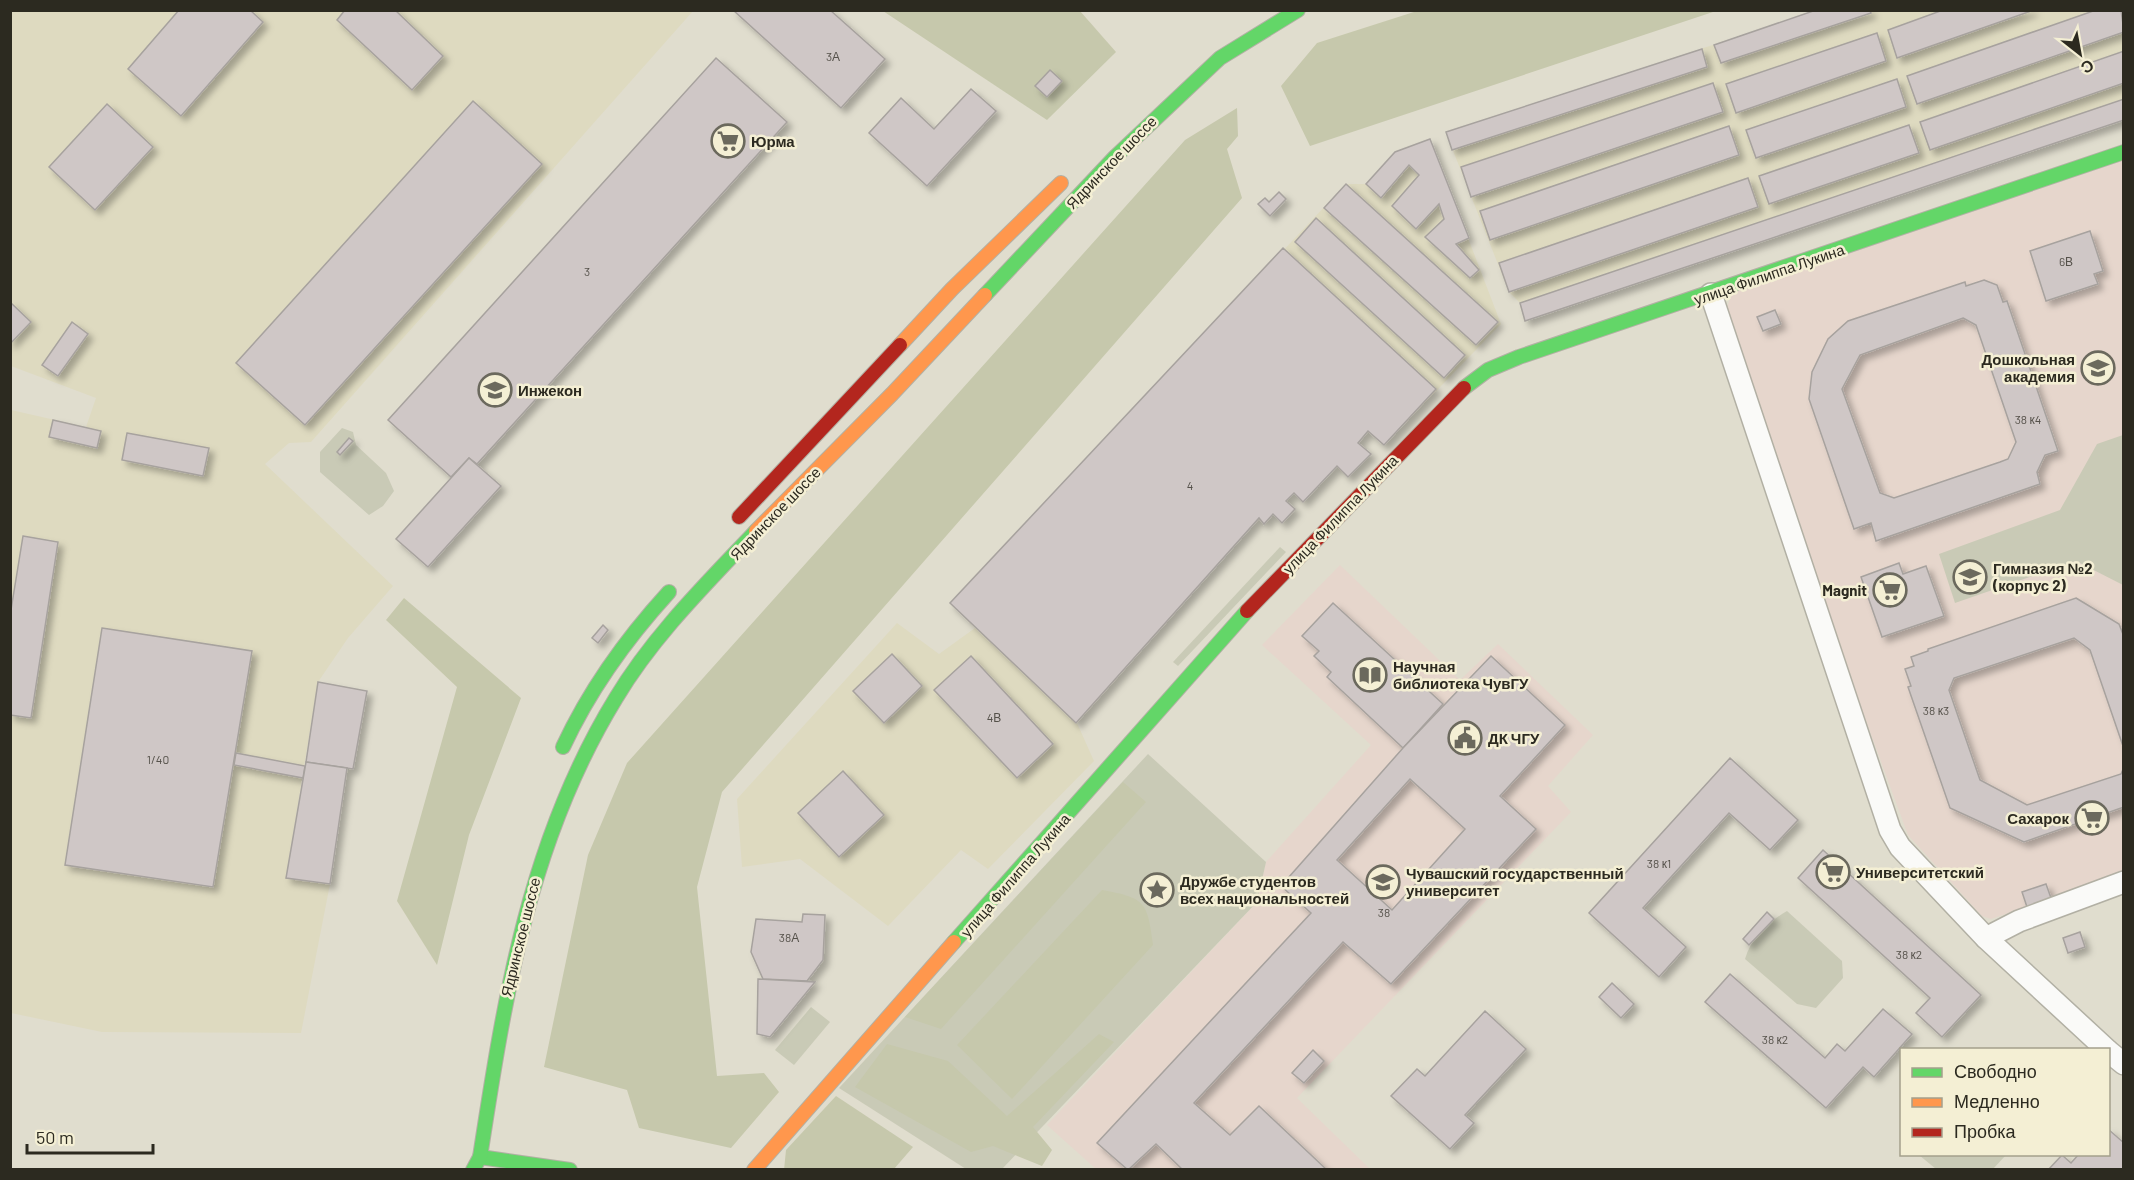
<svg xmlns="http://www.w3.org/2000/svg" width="2134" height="1180" viewBox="0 0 2134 1180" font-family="Barlow,sans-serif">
  <defs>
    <filter id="shadow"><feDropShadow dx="5" dy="5" stdDeviation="3" flood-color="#0004"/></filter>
  </defs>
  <rect width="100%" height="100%" fill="#e0ddce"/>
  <g fill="#dedac0">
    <path d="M 11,11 L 693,11 L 311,442 L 289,443 L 265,464 L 393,586 L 348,638 L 318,682 L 286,877 L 330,884 L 301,1033 L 102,1032 L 11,1013 L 11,410 L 86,427 L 96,398 L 11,366 Z"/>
    <path d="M 1816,11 L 2123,11 L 2123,120 L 1525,321 L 1520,303 L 1509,292 L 1446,133 Z"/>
    <path d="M 1430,139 L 1501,324 L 1384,445 L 1368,432 L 1358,443 L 1371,454 L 1348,477 L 1336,467 L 1294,493 L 1287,501 L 1295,509 L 1282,523 L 1273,514 L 1264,524 L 1258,519 L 1077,723 L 1094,761 L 988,869 L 961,850 L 888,926 L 800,859 L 742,867 L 737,799 L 897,623 L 939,654 L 975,628 L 950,603 L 1346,184 L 1366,184 L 1395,152 Z"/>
  </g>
  <g fill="#e6d6cc">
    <path d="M 2123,161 L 2123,874 L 1991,919 L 1982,916 L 1908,835 L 1844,661 L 1770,439 L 1725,313 L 1732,293 Z"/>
    <path d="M 1340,565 L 1460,680 L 1498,644 L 1593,735 L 1548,786 L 1571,812 L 1297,1098 L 1370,1169 L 1096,1169 L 1047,1125 L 1257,902 L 1266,862 L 1371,745 L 1262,645 Z"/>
  </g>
  <g fill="#c9cab6">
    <path d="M 342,428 L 353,432 L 356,445 L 386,473 L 394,491 L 383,506 L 369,515 L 320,472 L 320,452 Z"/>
    <path d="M 2123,435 L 2123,585 L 2076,561 L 1955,603 L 1939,554 L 2060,510 L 2097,444 Z"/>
    <path d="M 1280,547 L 1286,552 L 1178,666 L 1173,662 Z"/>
    <path d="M 1148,754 L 1266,862 L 1257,902 L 1002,1169 L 966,1169 L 839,1088 Z"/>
    <path d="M 1787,911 L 1842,961 L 1843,978 L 1816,1008 L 1797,1004 L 1745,959 C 1751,938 1768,922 1787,911 Z"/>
    <path d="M 811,1007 L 830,1022 L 794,1065 L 775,1050 Z"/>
    <path d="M 1919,1155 L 2006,1155 L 1992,1170 L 1936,1169 Z"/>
  </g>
  <g fill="#c6c8ac">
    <path d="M 883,11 L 1080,11 L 1116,52 L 1047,120 Z"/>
    <path d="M 1417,11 L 1417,10 L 1716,11 L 1310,146 L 1281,86 L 1317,43 Z"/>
    <path d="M 1237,108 L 1238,136 L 1227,149 L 1242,198 L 722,792 L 697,887 L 717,1076 L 764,1073 L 779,1092 L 731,1148 L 639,1128 L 627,1090 L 544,1067 L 588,855 L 627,763 L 1185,140 Z"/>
    <path d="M 404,598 L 521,698 L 469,835 L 437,965 L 397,901 L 457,687 L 386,620 Z"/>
    <path d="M 1123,782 L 1146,802 L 941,1029 L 905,1017 Z"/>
    <path d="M 1102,890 C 1146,898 1147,902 1153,945 L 1012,1099 L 957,1045 Z"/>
    <path d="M 1099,1034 L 1114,1042 L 1033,1127 L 1052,1150 L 1042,1166 L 993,1146 L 971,1152 L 855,1087 L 887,1044 L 948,1061 L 1007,1116 Z"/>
    <path d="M 836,1096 L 913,1147 L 894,1169 L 784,1170 L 786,1150 Z"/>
  </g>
  <g fill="#cfc7c6" stroke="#a7a29e" stroke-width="1.5" fill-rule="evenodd" filter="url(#shadow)">
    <path d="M 179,10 L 250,10 L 263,22 L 181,116 L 128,69 Z"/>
    <path d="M 345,10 L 395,10 L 443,56 L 412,90 L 337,20 Z"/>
    <path d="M 733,10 L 830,10 L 885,59 L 841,108 Z"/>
    <path d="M 1816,10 L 1870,10 L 1871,13 L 1721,63 L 1714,45 Z"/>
    <path d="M 1943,10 L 2034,10 L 1897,58 L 1888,30 Z"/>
    <path d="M 2096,10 L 2121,10 L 2124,32 L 1917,104 L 1907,76 Z"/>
    <path d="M 1877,33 L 1886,61 L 1736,113 L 1726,84 Z"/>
    <path d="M 1702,49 L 1707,67 L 1452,150 L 1446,132 Z"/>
    <path d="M 2124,51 L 2124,83 L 1930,150 L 1920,122 Z"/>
    <path d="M 716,58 L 787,122 L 477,464 L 469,458 L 451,477 L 388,420 Z"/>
    <path d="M 1050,70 L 1062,81 L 1047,97 L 1035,86 Z"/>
    <path d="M 1897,79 L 1906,107 L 1756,158 L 1746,130 Z"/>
    <path d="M 1713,83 L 1723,112 L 1471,197 L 1461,167 Z"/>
    <path d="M 971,89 L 996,111 L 927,186 L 869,133 L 901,98 L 934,129 Z"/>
    <path d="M 2124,99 L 2124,120 L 1525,321 L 1520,303 Z"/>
    <path d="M 473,101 L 542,164 L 305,425 L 236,363 Z"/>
    <path d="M 107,104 L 153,147 L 95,210 L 49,167 Z"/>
    <path d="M 1909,125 L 1919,153 L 1769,204 L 1759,176 Z"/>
    <path d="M 1729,126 L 1739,155 L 1490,240 L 1480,211 Z"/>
    <path d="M 1430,139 L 1469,238 L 1456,244 L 1479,270 L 1470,278 L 1425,237 L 1444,219 L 1439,204 L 1416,229 L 1392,206 L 1419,175 L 1409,165 L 1381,198 L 1366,184 L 1395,152 Z"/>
    <path d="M 1748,178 L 1758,207 L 1509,292 L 1499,263 Z"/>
    <path d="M 1346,184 L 1498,322 L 1476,345 L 1324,208 Z"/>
    <path d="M 1279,192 L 1286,199 L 1270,216 L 1258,204 L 1265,198 L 1269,202 Z"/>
    <path d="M 1316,218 L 1465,355 L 1444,378 L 1295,242 Z"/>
    <path d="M 2090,231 L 2103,271 L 2094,274 L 2098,284 L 2046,301 L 2030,251 Z"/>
    <path d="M 1283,248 L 1436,389 L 1384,445 L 1368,431 L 1358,443 L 1371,454 L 1348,477 L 1337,466 L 1303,502 L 1294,493 L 1286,501 L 1295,509 L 1282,523 L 1273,514 L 1264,524 L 1259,518 L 1076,723 L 950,603 Z"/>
    <path d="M 1984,280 L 1997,285 L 2003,302 L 2007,301 L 2058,451 L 2045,455 L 2037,472 L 2040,484 L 1876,541 L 1871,523 L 1854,529 L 1809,399 L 1812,372 L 1828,339 L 1848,321 L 1965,282 L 1966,286 ZM 1963,318 L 1976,325 L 2016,442 L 2008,459 L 2000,462 L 1894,498 L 1880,493 L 1842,389 L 1860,355 Z"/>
    <path d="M 10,302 L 31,322 L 10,344 Z"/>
    <path d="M 1775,310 L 1781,324 L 1763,331 L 1757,317 Z"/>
    <path d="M 72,322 L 88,334 L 58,376 L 42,365 Z"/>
    <path d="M 53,420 L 101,431 L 97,448 L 49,437 Z"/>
    <path d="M 127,433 L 209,448 L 203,476 L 122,460 Z"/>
    <path d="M 349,438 L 353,441 L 340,455 L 337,452 Z"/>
    <path d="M 469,458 L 501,486 L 428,567 L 396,539 Z"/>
    <path d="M 23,536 L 58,542 L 31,718 L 10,715 L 10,616 Z"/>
    <path d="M 1899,563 L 1903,574 L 1926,566 L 1944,616 L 1882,637 L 1861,577 Z"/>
    <path d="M 2076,598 L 2119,624 L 2124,637 L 2124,749 L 2090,650 L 2074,638 L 1954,678 L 1949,690 L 1980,780 L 2027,805 L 2121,774 L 2124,767 L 2124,807 L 2024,842 L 1950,808 L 1908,687 L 1911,686 L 1905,669 L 1914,666 L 1911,657 L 1928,651 L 1928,649 Z"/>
    <path d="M 1333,603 L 1443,704 L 1403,748 L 1327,677 L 1331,672 L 1314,656 L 1319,651 L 1302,636 Z"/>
    <path d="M 603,625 L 608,630 L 598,643 L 592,638 Z"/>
    <path d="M 102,628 L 252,651 L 213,887 L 65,865 Z"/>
    <path d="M 892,654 L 922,686 L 884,723 L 853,691 Z"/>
    <path d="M 971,656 L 1053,744 L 1017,778 L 934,690 Z"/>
    <path d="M 1491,656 L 1565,725 L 1500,796 L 1536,829 L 1391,984 L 1343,942 L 1194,1103 L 1230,1135 L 1259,1106 L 1327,1170 L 1183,1170 L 1156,1144 L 1128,1170 L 1097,1143 L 1311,913 L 1281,886 L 1403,748 ZM 1410,779 L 1465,829 L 1392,910 L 1337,860 Z"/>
    <path d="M 318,682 L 367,691 L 353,769 L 306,762 Z"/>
    <path d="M 236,753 L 305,766 L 303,778 L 234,765 Z"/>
    <path d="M 1730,758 L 1798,820 L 1770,850 L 1729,813 L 1643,908 L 1686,947 L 1659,977 L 1589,913 Z"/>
    <path d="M 306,762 L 347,768 L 330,884 L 286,878 Z"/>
    <path d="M 843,771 L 884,815 L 839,857 L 798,813 Z"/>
    <path d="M 1823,850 L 1981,995 L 1942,1037 L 1916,1013 L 1930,998 L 1798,878 Z"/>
    <path d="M 2046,884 L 2051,898 L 2027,907 L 2022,892 Z"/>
    <path d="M 1767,912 L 1774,919 L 1749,945 L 1743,939 Z"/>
    <path d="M 803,914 L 825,915 L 823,960 L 807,981 L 763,979 L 751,952 L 756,919 L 802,922 Z"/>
    <path d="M 2080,932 L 2085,947 L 2068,953 L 2063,938 Z"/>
    <path d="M 1730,974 L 1825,1058 L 1837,1044 L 1845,1051 L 1883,1009 L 1912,1034 L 1874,1077 L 1863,1067 L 1826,1108 L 1705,1002 Z"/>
    <path d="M 758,979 L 815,982 L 770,1037 L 757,1034 Z"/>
    <path d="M 1612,983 L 1634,1004 L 1621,1018 L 1599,997 Z"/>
    <path d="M 1485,1011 L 1526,1049 L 1465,1115 L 1474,1123 L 1450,1149 L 1391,1096 L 1417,1069 L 1425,1076 Z"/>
    <path d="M 1313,1050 L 1324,1061 L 1304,1083 L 1292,1073 Z"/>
    <path d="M 2108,1129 L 2124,1143 L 2124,1170 L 2048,1170 L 2062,1155 L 2071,1163 L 2079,1154 L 2108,1154 Z"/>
  </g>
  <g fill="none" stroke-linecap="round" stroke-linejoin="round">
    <g stroke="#b2b0a4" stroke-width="24">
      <g id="street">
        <path d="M 1711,294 L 1890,830 L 1900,847 L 1986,938 L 2107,1050"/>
        <path d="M 1986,938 L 2019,921 L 2124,882"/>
        <path d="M 2108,1051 L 2124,1064"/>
      </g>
    </g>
    <g stroke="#b2b0a4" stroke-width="16">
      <g id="fast">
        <path d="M 985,295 L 1115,157 L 1220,58 L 1298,10"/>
        <path d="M 1464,388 L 1488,370 L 1519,357 L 2124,152"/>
        <path d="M 563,747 C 590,689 626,639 669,592"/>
        <path d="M 954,942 L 1247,611"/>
        <path d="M 480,1157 L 570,1170"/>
        <path d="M 473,1170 L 480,1157 C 505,995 529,840 616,698 C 653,636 707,583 756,531"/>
      </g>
    </g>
    <g stroke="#b2b0a4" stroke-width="16">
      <g id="slow">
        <path d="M 900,345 L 952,289 L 1061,183"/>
        <path d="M 756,531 L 892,394 L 985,295"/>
        <path d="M 754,1170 L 954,942"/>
      </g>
    </g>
    <g stroke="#b2b0a4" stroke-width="16">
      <g id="jam">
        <path d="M 739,517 L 900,345"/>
        <path d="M 1247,611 L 1464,388"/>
      </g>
    </g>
    <use href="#street" stroke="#fafaf8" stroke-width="21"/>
    <use href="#fast" stroke="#63d668" stroke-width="14"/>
    <use href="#slow" stroke="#ff974d" stroke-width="14"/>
    <use href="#jam" stroke="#b3261e" stroke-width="14"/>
  </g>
  <defs>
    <g id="supermarket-ring" transform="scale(1.725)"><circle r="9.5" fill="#f4efd4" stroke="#6b695d" stroke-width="1.5"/><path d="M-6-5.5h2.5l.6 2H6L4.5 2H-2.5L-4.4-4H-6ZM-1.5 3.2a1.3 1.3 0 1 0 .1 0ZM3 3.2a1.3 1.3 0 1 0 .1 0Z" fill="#6b695d"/></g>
    <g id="school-ring" transform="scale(1.725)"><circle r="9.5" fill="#f4efd4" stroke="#6b695d" stroke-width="1.5"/><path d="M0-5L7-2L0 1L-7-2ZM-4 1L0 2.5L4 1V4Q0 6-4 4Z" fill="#6b695d"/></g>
    <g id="university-ring" transform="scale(1.725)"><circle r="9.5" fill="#f4efd4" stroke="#6b695d" stroke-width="1.5"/><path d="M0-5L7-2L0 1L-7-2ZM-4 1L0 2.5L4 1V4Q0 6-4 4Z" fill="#6b695d"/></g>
    <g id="library-ring" transform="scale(1.725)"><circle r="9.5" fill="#f4efd4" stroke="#6b695d" stroke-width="1.5"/><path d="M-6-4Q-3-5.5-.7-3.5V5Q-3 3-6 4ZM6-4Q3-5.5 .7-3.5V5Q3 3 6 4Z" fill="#6b695d"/></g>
    <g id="civic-ring" transform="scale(1.725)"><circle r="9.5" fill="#f4efd4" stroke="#6b695d" stroke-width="1.5"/><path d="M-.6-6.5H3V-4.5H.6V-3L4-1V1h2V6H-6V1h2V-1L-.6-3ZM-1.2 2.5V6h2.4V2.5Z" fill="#6b695d"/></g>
    <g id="sight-ring" transform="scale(1.725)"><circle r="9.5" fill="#f4efd4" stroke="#6b695d" stroke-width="1.5"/><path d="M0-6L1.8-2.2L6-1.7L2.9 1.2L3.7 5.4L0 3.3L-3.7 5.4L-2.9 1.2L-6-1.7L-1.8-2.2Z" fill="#6b695d"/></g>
  </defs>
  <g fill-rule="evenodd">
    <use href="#supermarket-ring" x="728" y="141"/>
    <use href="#school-ring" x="2098" y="368"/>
    <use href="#university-ring" x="495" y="390"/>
    <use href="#school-ring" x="1970" y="577"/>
    <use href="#supermarket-ring" x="1890" y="590"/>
    <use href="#library-ring" x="1370" y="675"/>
    <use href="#civic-ring" x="1465" y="738"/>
    <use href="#supermarket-ring" x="2092" y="818"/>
    <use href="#supermarket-ring" x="1833" y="872"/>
    <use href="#university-ring" x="1383" y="882"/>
    <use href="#sight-ring" x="1157" y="890"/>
  </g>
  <g text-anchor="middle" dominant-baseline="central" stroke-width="5" stroke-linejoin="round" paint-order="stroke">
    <g font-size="12" fill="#55514a">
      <text x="833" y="56">3А</text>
      <text x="2066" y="261">6В</text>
      <text x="587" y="271">3</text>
      <text x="2028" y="419">38 к4</text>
      <text x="1190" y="485">4</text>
      <text x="1936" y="710">38 к3</text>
      <text x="994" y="717">4В</text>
      <text x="158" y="759">1/40</text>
      <text x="1659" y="863">38 к1</text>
      <text x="1384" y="912">38</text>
      <text x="789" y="937">38А</text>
      <text x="1909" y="954">38 к2</text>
      <text x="1775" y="1039">38 к2</text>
    </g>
    <g font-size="15" font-weight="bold" fill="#2c2a20" stroke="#f4efd4" text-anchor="start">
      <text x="751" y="141">Юрма</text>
      <text x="2075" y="359" text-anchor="end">Дошкольная<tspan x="2075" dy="17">академия</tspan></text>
      <text x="518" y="390">Инжекон</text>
      <text x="1993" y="568">Гимназия №2<tspan x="1993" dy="17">(корпус 2)</tspan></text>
      <text x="1867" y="590" text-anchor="end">Magnit</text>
      <text x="1393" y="666">Научная<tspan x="1393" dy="17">библиотека ЧувГУ</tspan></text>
      <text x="1488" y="738">ДК ЧГУ</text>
      <text x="2069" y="818" text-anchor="end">Сахарок</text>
      <text x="1856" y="872">Университетский</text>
      <text x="1406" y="873">Чувашский государственный<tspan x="1406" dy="17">университет</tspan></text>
      <text x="1180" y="881">Дружбе студентов<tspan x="1180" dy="17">всех национальностей</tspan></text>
    </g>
    <g font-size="15" fill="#2c2a20" stroke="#f4efd4">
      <text transform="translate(1111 162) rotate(-46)">Ядринское шоссе</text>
      <text transform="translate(1769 274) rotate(-19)">улица Филиппа Лукина</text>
      <text transform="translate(775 513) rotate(-46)">Ядринское шоссе</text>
      <text transform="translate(1340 514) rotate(-46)">улица Филиппа Лукина</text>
      <text transform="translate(1015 875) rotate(-49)">улица Филиппа Лукина</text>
      <text transform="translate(520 937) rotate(-76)">Ядринское шоссе</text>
    </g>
  </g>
  <rect width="2134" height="1180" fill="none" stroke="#2c2a20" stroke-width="24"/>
  <rect x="1900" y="1048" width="210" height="108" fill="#f4efd4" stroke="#a4a08c" stroke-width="1.5"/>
  <rect x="1912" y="1068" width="30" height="9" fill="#63d668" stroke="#a4a08c" stroke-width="1.5"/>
  <text x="1954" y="1078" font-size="18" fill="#2c2a20">Свободно</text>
  <rect x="1912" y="1098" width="30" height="9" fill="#ff974d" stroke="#a4a08c" stroke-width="1.5"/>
  <text x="1954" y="1108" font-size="18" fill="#2c2a20">Медленно</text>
  <rect x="1912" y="1128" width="30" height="9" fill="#b3261e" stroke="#a4a08c" stroke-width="1.5"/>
  <text x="1954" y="1138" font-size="18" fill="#2c2a20">Пробка</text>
  <g transform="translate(2080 54) rotate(149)" stroke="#f4efd4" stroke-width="4.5" paint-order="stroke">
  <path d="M0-4.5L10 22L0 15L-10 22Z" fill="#2c2a20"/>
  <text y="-9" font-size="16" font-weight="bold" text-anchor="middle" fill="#2c2a20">С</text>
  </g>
  <path d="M27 1144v9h126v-9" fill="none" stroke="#2c2a20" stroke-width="3"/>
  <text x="36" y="1144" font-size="18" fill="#2c2a20" stroke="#f4efd4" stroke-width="4.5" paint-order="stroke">50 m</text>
</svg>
